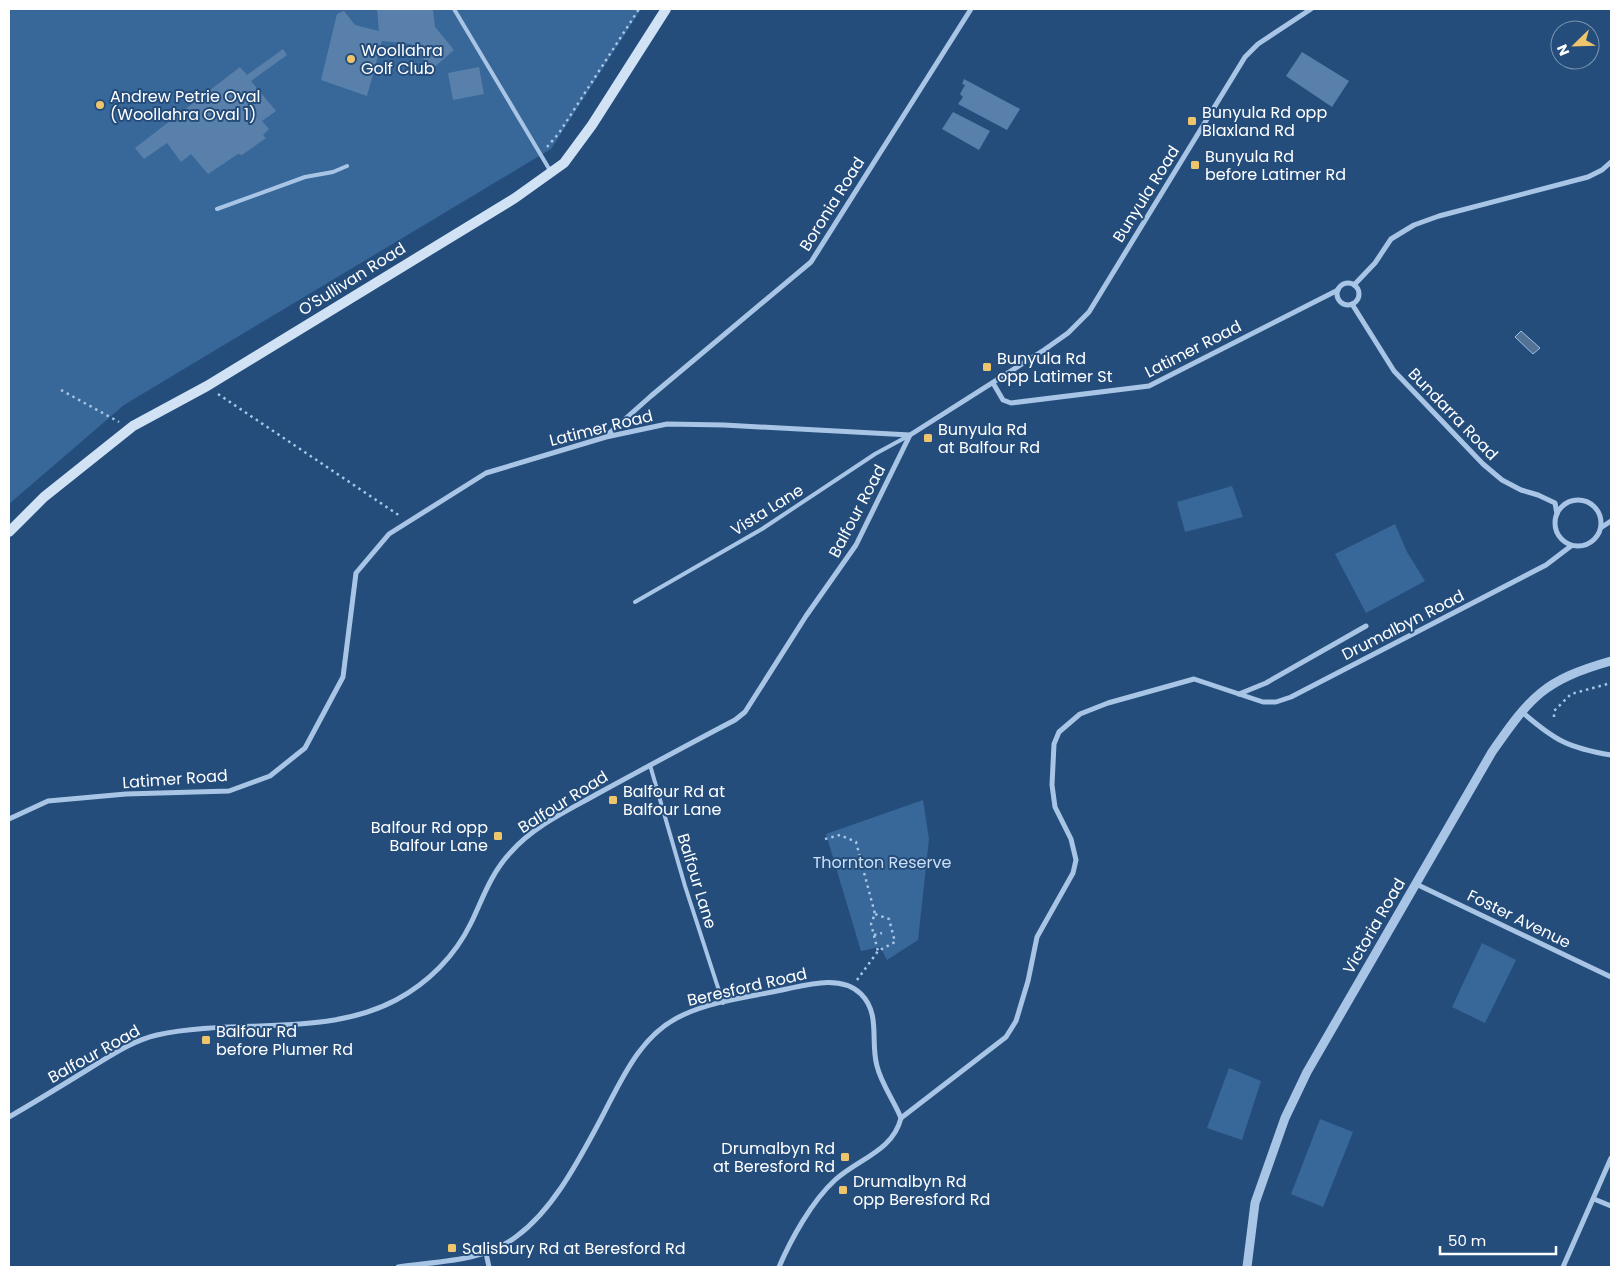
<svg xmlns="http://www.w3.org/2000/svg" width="1620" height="1276" viewBox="0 0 1620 1276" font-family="Poppins,sans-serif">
  <rect width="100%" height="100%" fill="#244d7c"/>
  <g fill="#386799">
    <path d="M 9,9 L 641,9 L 551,149 L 124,405 L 9,504 Z"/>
    <path d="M 1232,486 L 1243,517 L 1185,532 L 1177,502 Z"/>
    <path d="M 1395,524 L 1407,552 L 1425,581 L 1366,613 L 1335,554 Z"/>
    <path d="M 923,800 L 929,839 L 918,940 L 887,960 L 880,947 L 861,951 L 826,834 Z"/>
    <path d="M 1482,943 L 1516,960 L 1485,1023 L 1452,1007 Z"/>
    <path d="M 1229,1068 L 1261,1081 L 1242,1140 L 1207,1128 Z"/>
    <path d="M 1320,1119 L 1353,1132 L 1323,1207 L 1291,1194 Z"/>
  </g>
  <path fill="#547294" stroke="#9cc1e6" d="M 1521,331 L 1540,348 L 1533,354 L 1515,337 Z"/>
  <g fill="#5980ab">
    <path d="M 377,9 L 433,9 L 435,27 L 454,50 L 432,69 L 411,44 L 382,41 L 367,96 L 321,80 L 337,14 L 344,11 L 355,25 L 379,31 Z"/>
    <path d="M 283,49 L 287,55 L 251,81 L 276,111 L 262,121 L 269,129 L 263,135 L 266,138 L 242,155 L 238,154 L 208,174 L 191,154 L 181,162 L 167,143 L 144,159 L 135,148 L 240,67 L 247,75 Z"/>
    <path d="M 1302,52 L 1349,81 L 1332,107 L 1286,76 Z"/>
    <path d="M 479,67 L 484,94 L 453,100 L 448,73 Z"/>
    <path d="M 964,79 L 1020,109 L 1007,130 L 958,104 L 963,97 L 960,94 L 965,85 L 962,84 Z"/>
    <path d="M 953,112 L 990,131 L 979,150 L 942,129 Z"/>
  </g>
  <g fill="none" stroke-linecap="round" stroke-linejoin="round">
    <g stroke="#a8c5e5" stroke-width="2.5" stroke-dasharray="2.5 4" stroke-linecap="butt">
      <path d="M 547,147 L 559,133 L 639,9"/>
      <path d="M 61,390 L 119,422"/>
      <path d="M 218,394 L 400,516"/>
      <path d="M 1554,717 L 1554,711 L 1571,694 L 1611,683"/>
      <path d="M 825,839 L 840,835 L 856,842 L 875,914 L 871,924 L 878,951"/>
      <path d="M 874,935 L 882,933"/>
      <path d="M 857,980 L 878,951 L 895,942 L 889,919 L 875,914"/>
    </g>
    <g stroke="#a8c5e5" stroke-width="4">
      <path d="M 454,9 L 551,172"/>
      <path d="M 217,209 L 305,177 L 333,172 L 347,166"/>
      <path d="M 635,602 L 762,529 L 875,454 L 910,435"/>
      <path d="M 650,765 L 685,886 L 723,1003"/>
    </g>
    <g stroke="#a8c5e5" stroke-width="5">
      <circle cx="1348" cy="294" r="11"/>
      <path d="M 1354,285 L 1375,263 L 1391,239 L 1414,225 L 1439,216 L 1588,177 L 1602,170 L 1611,162"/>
      <path d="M 1352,304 L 1394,371 L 1483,464 L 1502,480 L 1521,490 L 1538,495 L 1555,503 L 1557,514"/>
      <path d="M 993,383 L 1003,400 L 1011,403 L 1149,386 L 1338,290"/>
      <path d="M 606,436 L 651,396 L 811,262 L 971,9"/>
      <circle cx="1578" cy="523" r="23"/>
      <path d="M 1602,527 L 1611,521"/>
      <path d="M 1239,694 L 1266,683 L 1366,626"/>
      <path d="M 1521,711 C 1554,740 1568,748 1611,755"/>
      <path d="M 9,819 L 48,801 L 126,794 L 229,791 L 270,776 L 305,748 L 343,677 L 356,573 L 389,534 L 486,473 L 606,437 L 667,424 L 724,425 L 910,435 L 1044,350 L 1068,333 L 1089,312 L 1245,57 L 1258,44 L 1311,9"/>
      <path d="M 1416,884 L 1611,977"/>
      <path d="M 9,1117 C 35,1102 61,1086 87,1070 C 109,1057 131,1041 157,1035 C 234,1018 325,1038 396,1000 C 428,983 455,956 471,923 C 483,898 491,873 511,852 C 534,826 567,811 597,794 C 643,769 689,744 735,720 L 745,712 L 806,616 L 856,545 L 910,435"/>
      <path d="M 1594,1199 L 1611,1206"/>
      <path d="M 486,1253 L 489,1267"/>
      <path d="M 398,1267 C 438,1261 484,1262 517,1236 C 551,1211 575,1167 595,1130 C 618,1089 636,1036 683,1015 C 713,1001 749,997 782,990 C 806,985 841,974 861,994 C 881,1014 870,1042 877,1066 C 881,1083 894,1101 901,1118"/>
      <path d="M 779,1267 C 791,1239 812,1201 835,1180 C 858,1159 893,1151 901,1118 L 1006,1037 L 1016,1021 L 1028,981 L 1037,937 L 1073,873 L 1076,860 L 1071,839 L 1055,807 L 1052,785 L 1054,744 L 1059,732 L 1080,714 L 1108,703 L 1194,679 L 1263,702 L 1276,702 L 1291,697 L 1546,565 L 1571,546"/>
      <path d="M 1563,1267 L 1611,1158"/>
    </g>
    <path stroke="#a8c5e5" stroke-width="9" d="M 1247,1267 L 1255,1203 L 1285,1118 L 1307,1072 L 1492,752 C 1531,696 1544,680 1611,661"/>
    <path stroke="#d1e2f5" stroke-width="10" d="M 9,532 L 44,497 L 133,426 L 207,386 L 515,198 L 564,163 L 592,125 L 666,9"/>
  </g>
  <g fill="#efc56c" stroke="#244d7c" stroke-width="2">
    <circle cx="351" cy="59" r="5"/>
    <circle cx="100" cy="105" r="5"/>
    <rect x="1187" y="116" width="10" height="10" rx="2.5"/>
    <rect x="1190" y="160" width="10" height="10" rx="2.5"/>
    <rect x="982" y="362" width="10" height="10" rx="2.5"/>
    <rect x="923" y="433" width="10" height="10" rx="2.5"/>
    <rect x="608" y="795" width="10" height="10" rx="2.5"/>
    <rect x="493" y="831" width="10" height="10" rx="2.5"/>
    <rect x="201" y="1035" width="10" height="10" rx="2.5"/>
    <rect x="840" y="1152" width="10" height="10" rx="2.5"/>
    <rect x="838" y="1185" width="10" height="10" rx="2.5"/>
    <rect x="447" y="1243" width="10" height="10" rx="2.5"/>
  </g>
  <g text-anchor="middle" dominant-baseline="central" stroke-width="4" stroke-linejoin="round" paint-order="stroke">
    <g font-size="16" fill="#fff" stroke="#244d7c" text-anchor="start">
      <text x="361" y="50">Woollahra<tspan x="361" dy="18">Golf Club</tspan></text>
      <text x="110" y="96">Andrew Petrie Oval<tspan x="110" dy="18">(Woollahra Oval 1)</tspan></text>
      <text x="1202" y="112">Bunyula Rd opp<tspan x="1202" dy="18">Blaxland Rd</tspan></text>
      <text x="1205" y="156">Bunyula Rd<tspan x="1205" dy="18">before Latimer Rd</tspan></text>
      <text x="997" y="358">Bunyula Rd<tspan x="997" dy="18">opp Latimer St</tspan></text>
      <text x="938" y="429">Bunyula Rd<tspan x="938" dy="18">at Balfour Rd</tspan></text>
      <text x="623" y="791">Balfour Rd at<tspan x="623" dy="18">Balfour Lane</tspan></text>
      <text x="488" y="827" text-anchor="end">Balfour Rd opp<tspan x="488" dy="18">Balfour Lane</tspan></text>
      <text x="216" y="1031">Balfour Rd<tspan x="216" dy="18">before Plumer Rd</tspan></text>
      <text x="835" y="1148" text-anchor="end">Drumalbyn Rd<tspan x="835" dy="18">at Beresford Rd</tspan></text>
      <text x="853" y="1181">Drumalbyn Rd<tspan x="853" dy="18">opp Beresford Rd</tspan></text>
      <text x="462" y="1248">Salisbury Rd at Beresford Rd</text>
    </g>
    <g font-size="16" fill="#fff" stroke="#244d7c">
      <text transform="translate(1146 194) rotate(-58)">Bunyula Road</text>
      <text transform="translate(832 204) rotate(-58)">Boronia Road</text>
      <text transform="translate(352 279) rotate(-32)">O'Sullivan Road</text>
      <text transform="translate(1193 349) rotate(-27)">Latimer Road</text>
      <text transform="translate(1453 414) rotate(46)">Bundarra Road</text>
      <text transform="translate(601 428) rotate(-14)">Latimer Road</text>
      <text transform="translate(767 510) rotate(-32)">Vista Lane</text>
      <text transform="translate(857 511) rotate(-62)">Balfour Road</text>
      <text transform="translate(1403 625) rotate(-27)">Drumalbyn Road</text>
      <text transform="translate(175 779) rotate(-4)">Latimer Road</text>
      <text transform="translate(563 802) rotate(-32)">Balfour Road</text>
      <text transform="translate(697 881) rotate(73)">Balfour Lane</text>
      <text transform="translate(1519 919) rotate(26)">Foster Avenue</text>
      <text transform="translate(1374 926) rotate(-60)">Victoria Road</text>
      <text transform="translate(747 987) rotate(-13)">Beresford Road</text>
      <text transform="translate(94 1054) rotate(-29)">Balfour Road</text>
    </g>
    <g font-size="16" fill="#cbdff4" stroke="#244d7c">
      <text x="882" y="862">Thornton Reserve</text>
    </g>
  </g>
  <rect width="1620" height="1276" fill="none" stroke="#ffffff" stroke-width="20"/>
  <g transform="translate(1575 45) rotate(247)"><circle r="24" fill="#244d7c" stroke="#7c94b0"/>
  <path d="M0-4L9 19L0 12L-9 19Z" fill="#efc56c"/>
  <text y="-8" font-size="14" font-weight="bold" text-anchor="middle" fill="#ffffff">N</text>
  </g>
  <path d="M1440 1246v8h116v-8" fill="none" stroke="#ffffff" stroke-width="2.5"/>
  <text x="1448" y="1246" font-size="15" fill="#ffffff" stroke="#244d7c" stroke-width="4" paint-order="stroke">50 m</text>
</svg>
